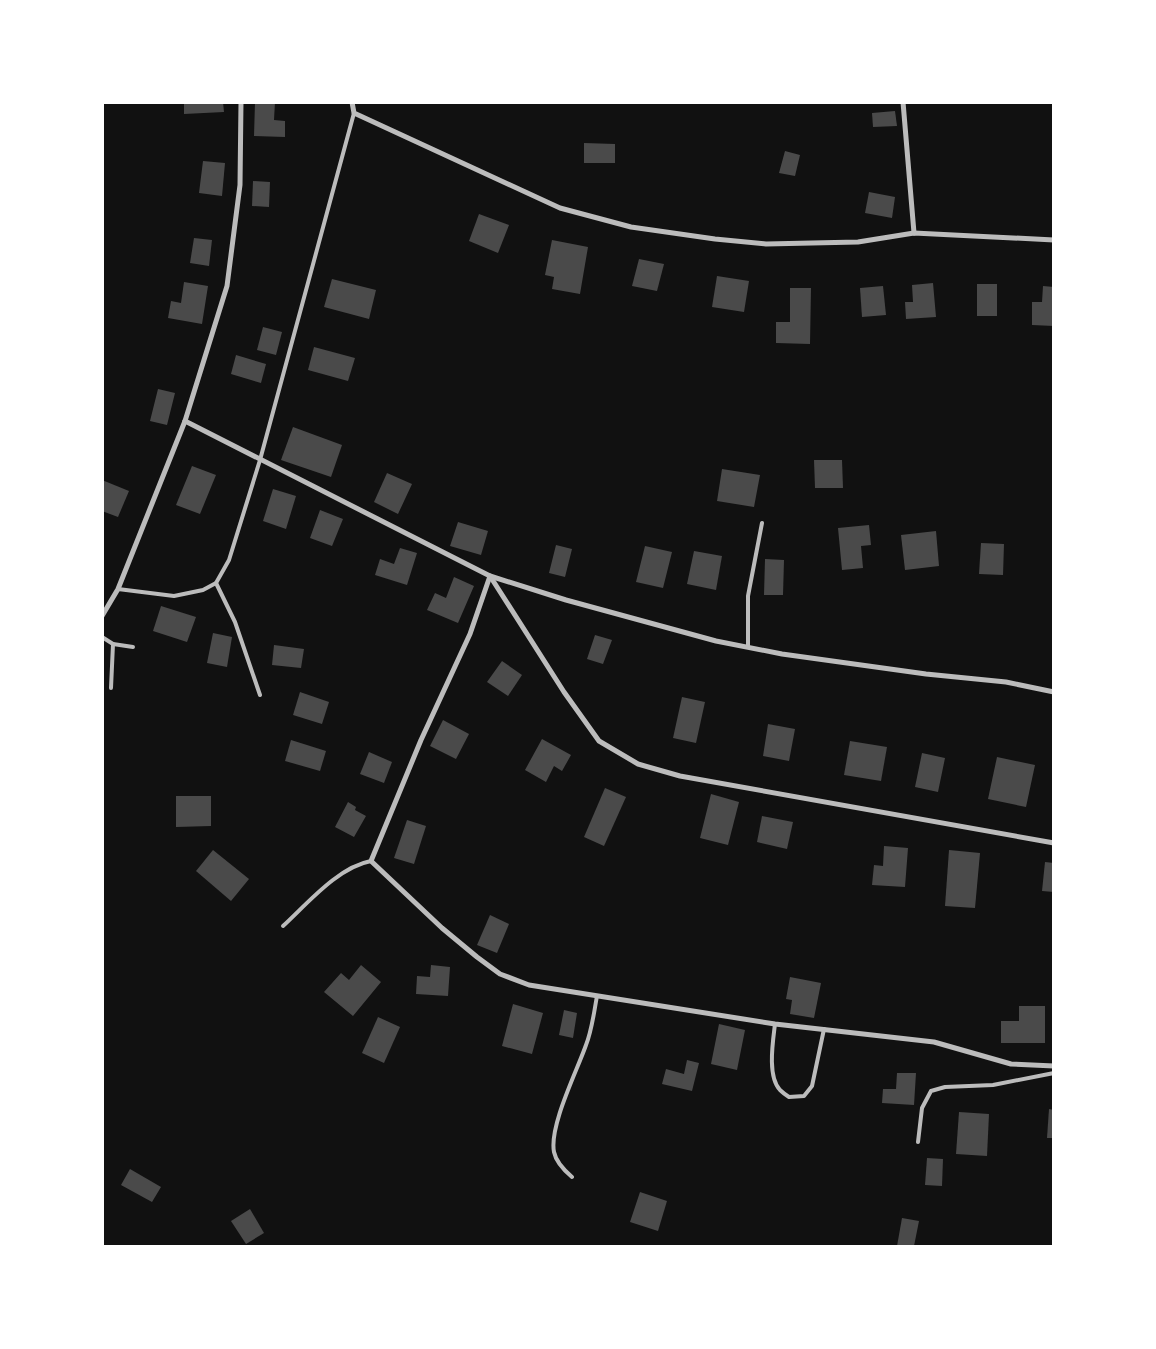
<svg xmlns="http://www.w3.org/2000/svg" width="1156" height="1349" viewBox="0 0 1156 1349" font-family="Raleway,sans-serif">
  <rect width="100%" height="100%" fill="#111"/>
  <g fill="#4a4a4a">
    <path d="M 184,102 L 223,102 L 224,112 L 184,114 Z"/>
    <path d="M 255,102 L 275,102 L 274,120 L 285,121 L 285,137 L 254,136 Z"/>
    <path d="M 895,111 L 897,126 L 873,127 L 872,113 Z"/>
    <path d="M 584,143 L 615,144 L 615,163 L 584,163 Z"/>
    <path d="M 785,151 L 800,155 L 795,176 L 779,173 Z"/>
    <path d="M 203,161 L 225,163 L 222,196 L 199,193 Z"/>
    <path d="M 253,181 L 270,182 L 269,207 L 252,206 Z"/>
    <path d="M 869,192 L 895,197 L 892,218 L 865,213 Z"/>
    <path d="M 479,214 L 509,225 L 498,253 L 469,241 Z"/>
    <path d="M 194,238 L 212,240 L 209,266 L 190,263 Z"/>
    <path d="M 552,240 L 588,247 L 580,294 L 552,289 L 554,277 L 545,275 Z"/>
    <path d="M 639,259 L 664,264 L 657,291 L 632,286 Z"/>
    <path d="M 717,276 L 749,281 L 744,312 L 712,307 Z"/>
    <path d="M 332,279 L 376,290 L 369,319 L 324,307 Z"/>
    <path d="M 184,282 L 208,286 L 202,324 L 168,318 L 171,301 L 181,303 Z"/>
    <path d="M 933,283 L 936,317 L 906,319 L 905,302 L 913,302 L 912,285 Z"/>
    <rect x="977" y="284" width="20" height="32"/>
    <path d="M 883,286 L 886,315 L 862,317 L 860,288 Z"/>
    <path d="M 1043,286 L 1054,287 L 1054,326 L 1032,325 L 1032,302 L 1042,302 Z"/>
    <path d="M 790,288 L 811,288 L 810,344 L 776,343 L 776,322 L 790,322 Z"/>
    <path d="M 263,327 L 282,332 L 276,355 L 257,350 Z"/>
    <path d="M 314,347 L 355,358 L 348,381 L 308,370 Z"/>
    <path d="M 236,355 L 266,364 L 261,383 L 231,374 Z"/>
    <path d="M 158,389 L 175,393 L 167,425 L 150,421 Z"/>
    <path d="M 293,427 L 342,445 L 331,477 L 281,460 Z"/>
    <path d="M 814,460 L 842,460 L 843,488 L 815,488 Z"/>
    <path d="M 192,466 L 216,475 L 200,514 L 176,505 Z"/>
    <path d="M 722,469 L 760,475 L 754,507 L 717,501 Z"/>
    <path d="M 387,473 L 412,484 L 398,514 L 374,502 Z"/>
    <path d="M 102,480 L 129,491 L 118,517 L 102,511 Z"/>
    <path d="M 273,489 L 296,496 L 286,529 L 263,521 Z"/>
    <path d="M 320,510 L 343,519 L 332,546 L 310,538 Z"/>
    <path d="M 458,522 L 488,531 L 481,555 L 450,546 Z"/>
    <path d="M 869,525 L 871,545 L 861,546 L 863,568 L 842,570 L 838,528 Z"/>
    <path d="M 936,531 L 939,566 L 905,570 L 901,535 Z"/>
    <path d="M 981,543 L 1004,544 L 1003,575 L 979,574 Z"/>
    <path d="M 556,545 L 572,549 L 565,577 L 549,573 Z"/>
    <path d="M 645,546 L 672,552 L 663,588 L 636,582 Z"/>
    <path d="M 400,548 L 417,553 L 407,585 L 375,575 L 380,559 L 394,564 Z"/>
    <path d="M 694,551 L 722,556 L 716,590 L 687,584 Z"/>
    <path d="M 765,559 L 784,560 L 783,595 L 764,595 Z"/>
    <path d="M 454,577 L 474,586 L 458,623 L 427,610 L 435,593 L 446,598 Z"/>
    <path d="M 161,606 L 196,617 L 187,642 L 153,631 Z"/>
    <path d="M 213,633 L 232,637 L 227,667 L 207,663 Z"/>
    <path d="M 595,635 L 612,640 L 603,664 L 587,659 Z"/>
    <path d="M 274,645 L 304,649 L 301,668 L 272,665 Z"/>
    <path d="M 502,661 L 522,675 L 508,696 L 487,682 Z"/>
    <path d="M 300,692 L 329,702 L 322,724 L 293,715 Z"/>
    <path d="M 682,697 L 705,702 L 696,743 L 673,738 Z"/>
    <path d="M 443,720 L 469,734 L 456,759 L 430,746 Z"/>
    <path d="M 768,724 L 795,729 L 789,761 L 763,756 Z"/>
    <path d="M 542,739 L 571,755 L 562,771 L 554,766 L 546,782 L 525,770 Z"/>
    <path d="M 291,740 L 326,751 L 320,771 L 285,761 Z"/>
    <path d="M 850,741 L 887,747 L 881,781 L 844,775 Z"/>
    <path d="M 369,752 L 392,762 L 384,783 L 360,774 Z"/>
    <path d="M 922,753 L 945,758 L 938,792 L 915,787 Z"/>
    <path d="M 997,757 L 1035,765 L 1026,807 L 988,799 Z"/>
    <path d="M 605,788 L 626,797 L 604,846 L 584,837 Z"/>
    <path d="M 711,794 L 739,802 L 728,845 L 700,838 Z"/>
    <path d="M 176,796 L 211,796 L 211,826 L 176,827 Z"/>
    <path d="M 348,802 L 356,807 L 355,810 L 366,816 L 354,837 L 335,827 Z"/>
    <path d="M 762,816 L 793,822 L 787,849 L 757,842 Z"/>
    <path d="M 407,820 L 426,826 L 414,864 L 394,858 Z"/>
    <path d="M 884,846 L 908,848 L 905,887 L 872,885 L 874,865 L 883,866 Z"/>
    <path d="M 213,850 L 249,879 L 231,901 L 196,871 Z"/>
    <path d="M 949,850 L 980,853 L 975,908 L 945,906 Z"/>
    <path d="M 1045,862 L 1054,863 L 1054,892 L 1042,891 Z"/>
    <path d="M 490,915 L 509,924 L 497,953 L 477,945 Z"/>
    <path d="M 361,965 L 381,982 L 353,1016 L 324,992 L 341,973 L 349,980 Z"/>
    <path d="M 431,965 L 450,967 L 448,996 L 416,994 L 417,976 L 430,977 Z"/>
    <path d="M 790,977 L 821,983 L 814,1018 L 790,1014 L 792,1000 L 786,999 Z"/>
    <path d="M 513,1004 L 543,1013 L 532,1054 L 502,1046 Z"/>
    <path d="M 1019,1006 L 1045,1006 L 1045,1043 L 1001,1043 L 1001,1021 L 1019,1021 Z"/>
    <path d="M 564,1010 L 577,1013 L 573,1038 L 559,1035 Z"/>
    <path d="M 378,1017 L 400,1027 L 384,1063 L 362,1053 Z"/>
    <path d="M 719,1024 L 745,1030 L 737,1070 L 711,1064 Z"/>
    <path d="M 687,1060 L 699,1063 L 692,1091 L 662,1084 L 666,1069 L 684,1074 Z"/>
    <path d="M 897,1073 L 916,1073 L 914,1105 L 882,1103 L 883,1089 L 896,1089 Z"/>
    <path d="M 1049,1109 L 1054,1110 L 1054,1138 L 1047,1138 Z"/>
    <path d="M 959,1112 L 989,1114 L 987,1156 L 956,1154 Z"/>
    <path d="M 927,1158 L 943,1159 L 942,1186 L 925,1185 Z"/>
    <path d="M 130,1169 L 161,1187 L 152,1202 L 121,1185 Z"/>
    <path d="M 640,1192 L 667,1201 L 658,1231 L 630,1222 Z"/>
    <path d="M 250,1209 L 264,1233 L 246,1244 L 231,1221 Z"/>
    <path d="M 902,1218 L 919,1221 L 914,1246 L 897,1246 Z"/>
  </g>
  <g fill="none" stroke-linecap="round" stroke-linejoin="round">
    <g stroke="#bcbcbc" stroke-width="4">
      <path d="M 216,583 L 235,622 L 260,695"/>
      <path d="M 118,589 L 174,596 L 203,590 L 216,583 L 229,560 L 260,460 L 354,113"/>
      <path d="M 102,637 L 113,644 L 111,688"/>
      <path d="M 113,644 L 133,647"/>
      <path d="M 748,647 L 748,596 L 762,523"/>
      <path d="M 283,926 C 307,904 338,867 371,861"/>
      <path d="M 775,1024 C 773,1041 767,1076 780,1090 C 782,1092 786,1095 789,1097 L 804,1096 L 812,1086 L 824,1029"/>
      <path d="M 918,1142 L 922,1108 L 931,1091 L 945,1087 L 993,1085 L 1054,1073"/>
      <path d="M 572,1177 C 565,1171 556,1162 554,1152 C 549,1126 577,1071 586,1045 C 592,1030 594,1012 597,996"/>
    </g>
    <g stroke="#bcbcbc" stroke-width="5">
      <path d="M 352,102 L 354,113 L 560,208 L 631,227 L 715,239 L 766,244 L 858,242 L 914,233 L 1054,240"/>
      <path d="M 903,102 L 914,233"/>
      <path d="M 185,421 L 490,576 L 564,692 L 599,741 L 638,764 L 680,776 L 1054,843"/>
      <path d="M 102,616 L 118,589 L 185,421 L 227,286 L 240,185 L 241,102"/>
      <path d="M 1054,692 L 1006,682 L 926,674 L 782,654 L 716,641 L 566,600 L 490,576 L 470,634 L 421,740 L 371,861 L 442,928 L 477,957 L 500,974 L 529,985 L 775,1024 L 934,1042 L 1011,1064 L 1054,1066"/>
    </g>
  </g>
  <rect width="1156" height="1349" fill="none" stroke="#ffffff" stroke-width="208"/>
</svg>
